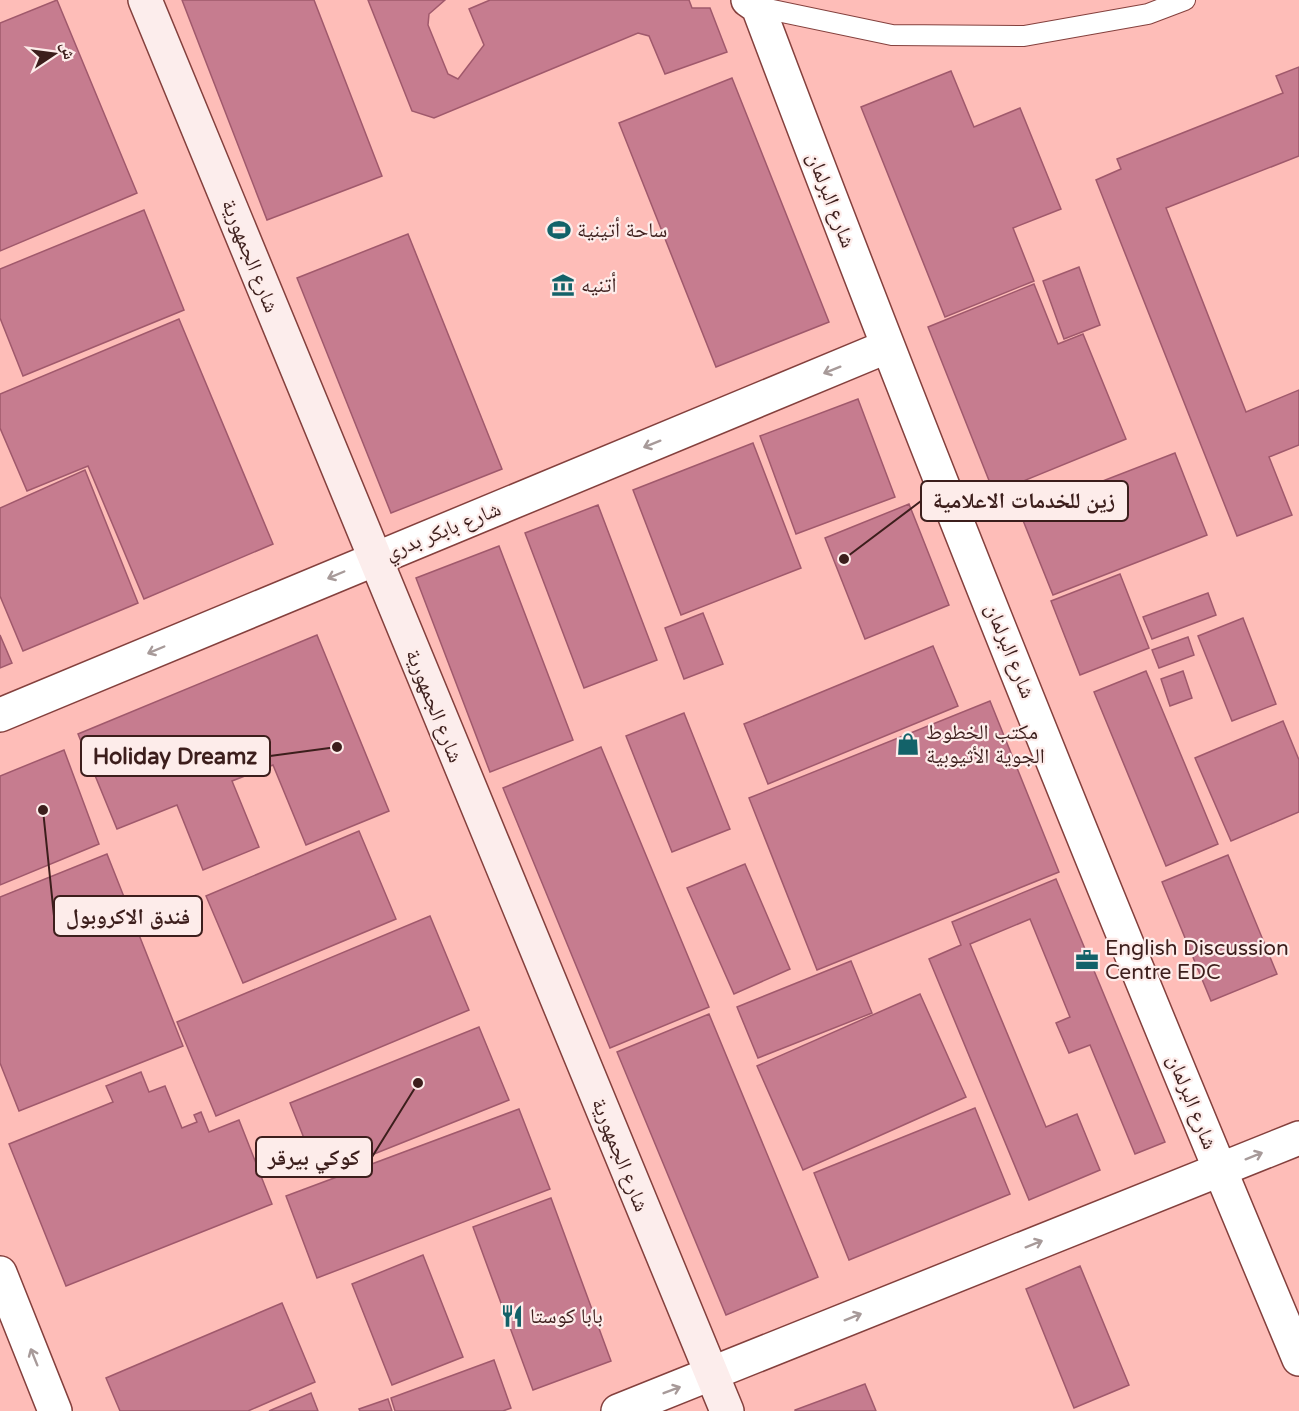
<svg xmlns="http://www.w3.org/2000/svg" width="1299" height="1411" viewBox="0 0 1299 1411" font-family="'Varela Round','Noto Naskh Arabic',sans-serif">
  <rect width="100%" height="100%" fill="#febdb8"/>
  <g fill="#c67c8f" stroke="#a0596c" stroke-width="1.5">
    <path d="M 57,0 L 137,193 L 0,251 L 0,23 Z"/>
    <path d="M 182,0 L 314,0 L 382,176 L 267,220 Z"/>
    <path d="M 368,0 L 445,0 L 429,14 L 428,25 L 448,74 L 458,79 L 484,45 L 469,9 L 490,0 L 689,0 L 692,8 L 710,8 L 727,52 L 665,74 L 649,36 L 638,33 L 434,118 L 412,111 Z"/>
    <path d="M 1299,67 L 1299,156 L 1166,208 L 1246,412 L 1299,390 L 1299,445 L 1269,457 L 1292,515 L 1237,536 L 1096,180 L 1121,169 L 1117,159 L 1283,93 L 1276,76 Z"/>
    <path d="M 951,71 L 974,127 L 1020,108 L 1061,209 L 1013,228 L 1034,281 L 945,317 L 861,107 Z"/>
    <path d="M 732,78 L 829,322 L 716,367 L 619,123 Z"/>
    <path d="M 144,210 L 184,310 L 23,376 L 0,318 L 0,269 Z"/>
    <path d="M 408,234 L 502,469 L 391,513 L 297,278 Z"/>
    <path d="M 1079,267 L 1100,325 L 1064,339 L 1043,281 Z"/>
    <path d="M 1034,284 L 1058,344 L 1083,334 L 1126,439 L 994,493 L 928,327 Z"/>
    <path d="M 179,319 L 273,544 L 144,599 L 88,466 L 27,491 L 0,428 L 0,394 Z"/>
    <path d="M 858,399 L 895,497 L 796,534 L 760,436 Z"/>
    <path d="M 753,443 L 801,568 L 681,615 L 633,490 Z"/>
    <path d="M 1175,453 L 1207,535 L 1053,595 L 1020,513 Z"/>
    <path d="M 85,470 L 138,603 L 23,651 L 0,596 L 0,508 Z"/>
    <path d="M 909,504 L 949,605 L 865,639 L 825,538 Z"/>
    <path d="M 598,505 L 657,660 L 584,688 L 525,533 Z"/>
    <path d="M 499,546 L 573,740 L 490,772 L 416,578 Z"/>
    <path d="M 1120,574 L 1149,648 L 1080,675 L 1051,601 Z"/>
    <path d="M 1208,593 L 1216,615 L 1152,639 L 1143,617 Z"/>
    <path d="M 703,613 L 723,664 L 684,679 L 665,628 Z"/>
    <path d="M 1243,618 L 1276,704 L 1232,721 L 1198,636 Z"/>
    <path d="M 0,635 L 12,663 L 0,668 Z"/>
    <path d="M 317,635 L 389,811 L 306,845 L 273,765 L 232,781 L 259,847 L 203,870 L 177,805 L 117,829 L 78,734 Z"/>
    <path d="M 1188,637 L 1194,655 L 1159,668 L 1152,650 Z"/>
    <path d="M 933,646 L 958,706 L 768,784 L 744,724 Z"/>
    <path d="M 1146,671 L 1218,844 L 1166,866 L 1094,692 Z"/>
    <path d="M 1183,671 L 1192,698 L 1170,706 L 1161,679 Z"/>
    <path d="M 990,701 L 1059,872 L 817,970 L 749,798 Z"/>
    <path d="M 684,713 L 730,829 L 672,852 L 626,736 Z"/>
    <path d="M 1283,721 L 1299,760 L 1299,812 L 1231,841 L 1195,758 Z"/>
    <path d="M 601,747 L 709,1007 L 610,1048 L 503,788 Z"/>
    <path d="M 64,750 L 99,844 L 0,885 L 0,776 Z"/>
    <path d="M 359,831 L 396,919 L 243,983 L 206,896 Z"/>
    <path d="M 107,854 L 183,1046 L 19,1111 L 0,1063 L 0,897 Z"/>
    <path d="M 1228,855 L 1277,974 L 1211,1001 L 1162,882 Z"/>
    <path d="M 745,864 L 790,969 L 734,994 L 687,888 Z"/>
    <path d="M 1056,879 L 1165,1142 L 1135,1154 L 1090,1045 L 1069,1053 L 1056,1023 L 1070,1017 L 1030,919 L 970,944 L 1046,1127 L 1077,1114 L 1100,1170 L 1029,1200 L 929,959 L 961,945 L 952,922 Z"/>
    <path d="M 430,916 L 469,1010 L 216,1116 L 177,1022 Z"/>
    <path d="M 851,961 L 872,1013 L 758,1058 L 737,1007 Z"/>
    <path d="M 920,994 L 966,1097 L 803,1170 L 757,1066 Z"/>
    <path d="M 709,1014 L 818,1277 L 726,1315 L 617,1052 Z"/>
    <path d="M 479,1027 L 509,1100 L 319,1176 L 290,1103 Z"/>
    <path d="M 141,1072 L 149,1092 L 165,1086 L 182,1128 L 197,1122 L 194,1115 L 201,1112 L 209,1132 L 239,1120 L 272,1204 L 66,1286 L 9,1144 L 113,1102 L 106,1086 Z"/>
    <path d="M 975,1108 L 1010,1194 L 849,1260 L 814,1173 Z"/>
    <path d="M 519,1109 L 550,1189 L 317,1278 L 286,1196 Z"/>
    <path d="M 551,1198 L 611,1361 L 533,1390 L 473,1227 Z"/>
    <path d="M 423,1255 L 463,1357 L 392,1385 L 352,1284 Z"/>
    <path d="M 1080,1266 L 1129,1385 L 1074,1408 L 1026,1289 Z"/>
    <path d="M 282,1303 L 315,1382 L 248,1411 L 120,1411 L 106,1378 Z"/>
    <path d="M 494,1360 L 511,1408 L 503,1411 L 395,1411 L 391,1398 Z"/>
    <path d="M 865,1384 L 876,1411 L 795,1411 L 795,1410 Z"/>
    <path d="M 311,1393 L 318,1411 L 269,1411 Z"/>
    <path d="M 388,1399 L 392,1411 L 360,1411 L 359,1409 Z"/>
  </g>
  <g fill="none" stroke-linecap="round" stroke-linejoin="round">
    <g stroke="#84403d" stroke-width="22">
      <path id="service" d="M 758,7 L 892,35 L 1024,36 L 1148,14 L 1185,0"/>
    </g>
    <g stroke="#84403d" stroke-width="36">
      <g id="minor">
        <path d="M 748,0 L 758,7 C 929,461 1111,911 1299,1359"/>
        <path d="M 0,715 L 886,347"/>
        <path d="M 0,1273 L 55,1411"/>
        <path d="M 618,1411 L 1299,1138"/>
      </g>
    </g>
    <g stroke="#84403d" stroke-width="36">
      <path id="secondary" d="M 145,0 L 727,1411"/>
    </g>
    <use href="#service" stroke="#fff" stroke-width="20"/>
    <use href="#minor" stroke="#fff" stroke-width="33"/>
    <use href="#secondary" stroke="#fcedec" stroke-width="33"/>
  </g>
  <defs><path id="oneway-shaft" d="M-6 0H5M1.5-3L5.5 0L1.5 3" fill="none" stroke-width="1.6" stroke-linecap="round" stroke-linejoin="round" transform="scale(1.5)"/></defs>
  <g stroke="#a79a99">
    <use href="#oneway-shaft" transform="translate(832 370) rotate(158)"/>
    <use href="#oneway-shaft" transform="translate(652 444) rotate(158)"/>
    <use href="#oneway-shaft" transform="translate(336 575) rotate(157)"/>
    <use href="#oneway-shaft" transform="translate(156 650) rotate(157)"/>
    <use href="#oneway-shaft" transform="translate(1254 1156) rotate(-22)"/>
    <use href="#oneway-shaft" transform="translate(1034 1244) rotate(-22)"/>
    <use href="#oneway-shaft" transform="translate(853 1317) rotate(-22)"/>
    <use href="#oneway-shaft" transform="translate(34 1357) rotate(-112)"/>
    <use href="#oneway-shaft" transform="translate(672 1390) rotate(-21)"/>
  </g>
  <defs>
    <g id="stadium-bare" transform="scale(1.8)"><path d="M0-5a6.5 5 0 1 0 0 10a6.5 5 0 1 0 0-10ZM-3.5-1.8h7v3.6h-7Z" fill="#136269" stroke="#fdecea" stroke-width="2.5" paint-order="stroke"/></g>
    <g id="museum-bare" transform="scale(1.8)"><path d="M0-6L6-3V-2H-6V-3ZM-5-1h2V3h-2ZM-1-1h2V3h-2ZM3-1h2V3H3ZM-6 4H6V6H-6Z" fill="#136269" stroke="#fdecea" stroke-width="2.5" paint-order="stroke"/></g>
    <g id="shop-bare" transform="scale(1.8)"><path d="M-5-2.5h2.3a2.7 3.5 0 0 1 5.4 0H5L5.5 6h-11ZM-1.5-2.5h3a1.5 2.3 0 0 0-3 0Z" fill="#136269" stroke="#fdecea" stroke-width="2.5" paint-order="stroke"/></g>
    <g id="office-bare" transform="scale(1.8)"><path d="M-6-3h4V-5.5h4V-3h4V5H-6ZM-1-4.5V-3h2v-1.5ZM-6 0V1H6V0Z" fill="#136269" stroke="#fdecea" stroke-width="2.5" paint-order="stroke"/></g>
    <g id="restaurant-bare" transform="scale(1.8)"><path d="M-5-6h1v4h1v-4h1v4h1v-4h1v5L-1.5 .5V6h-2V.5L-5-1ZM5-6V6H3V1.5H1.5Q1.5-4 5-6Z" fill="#136269" stroke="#fdecea" stroke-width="2.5" paint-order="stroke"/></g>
  </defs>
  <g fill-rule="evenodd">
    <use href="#stadium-bare" x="559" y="230"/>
    <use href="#museum-bare" x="563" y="285"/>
    <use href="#shop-bare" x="908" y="744"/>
    <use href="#office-bare" x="1087" y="960"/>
    <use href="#restaurant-bare" x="512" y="1316"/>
  </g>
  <g text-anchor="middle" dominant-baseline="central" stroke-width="4.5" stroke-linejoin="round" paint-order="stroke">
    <g font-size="21" fill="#3c1e1c" stroke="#fdecea">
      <text transform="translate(831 200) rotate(69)">شارع البرلمان</text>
      <text transform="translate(250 256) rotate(68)">شارع الجمهورية</text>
      <text transform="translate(443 531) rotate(-22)">شارع بابكر بدري</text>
      <text transform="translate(1010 651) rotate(68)">شارع البرلمان</text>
      <text transform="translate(434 706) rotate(68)">شارع الجمهورية</text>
      <text transform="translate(1192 1102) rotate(68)">شارع البرلمان</text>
      <text transform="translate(620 1155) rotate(68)">شارع الجمهورية</text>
    </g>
    <g font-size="21" fill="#3c1e1c" stroke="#fdecea" text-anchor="start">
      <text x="577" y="230">ساحة أتينية</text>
      <text x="581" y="285">أتنيه</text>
      <text x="926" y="732">مكتب الخطوط<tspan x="926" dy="24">الجوية الأثيوبية</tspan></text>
      <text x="1105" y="948">English Discussion<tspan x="1105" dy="24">Centre EDC</tspan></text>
      <text x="530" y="1316">بابا كوستا</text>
    </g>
  </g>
  <path fill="none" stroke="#3c1e1c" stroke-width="2" d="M844 559L921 501M337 747L270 756M43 810L54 916M418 1083L372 1157"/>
  <g fill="#3c1e1c" stroke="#fdecea" stroke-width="2">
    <circle cx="844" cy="559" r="6"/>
    <circle cx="337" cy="747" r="6"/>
    <circle cx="43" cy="810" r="6"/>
    <circle cx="418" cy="1083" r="6"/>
  </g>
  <g fill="#fdecea" stroke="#3c1e1c" stroke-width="2">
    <rect x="921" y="481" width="207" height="40" rx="6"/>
    <rect x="81" y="736" width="189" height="40" rx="6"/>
    <rect x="54" y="896" width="148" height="40" rx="6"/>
    <rect x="256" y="1137" width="116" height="40" rx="6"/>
  </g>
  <g font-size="22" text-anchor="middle" font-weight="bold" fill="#3c1e1c">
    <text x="1024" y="508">زين للخدمات الاعلامية</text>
    <text x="175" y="764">Holiday Dreamz</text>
    <text x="128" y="924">فندق الاكروبول</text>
    <text x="314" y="1165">كوكي بيرقر</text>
  </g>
  <g transform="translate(54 54) rotate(77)" stroke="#fdecea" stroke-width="4.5" paint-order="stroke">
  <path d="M0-4.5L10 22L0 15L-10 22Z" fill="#3c1e1c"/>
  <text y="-9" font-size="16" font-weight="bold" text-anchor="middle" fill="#3c1e1c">ش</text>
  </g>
</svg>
